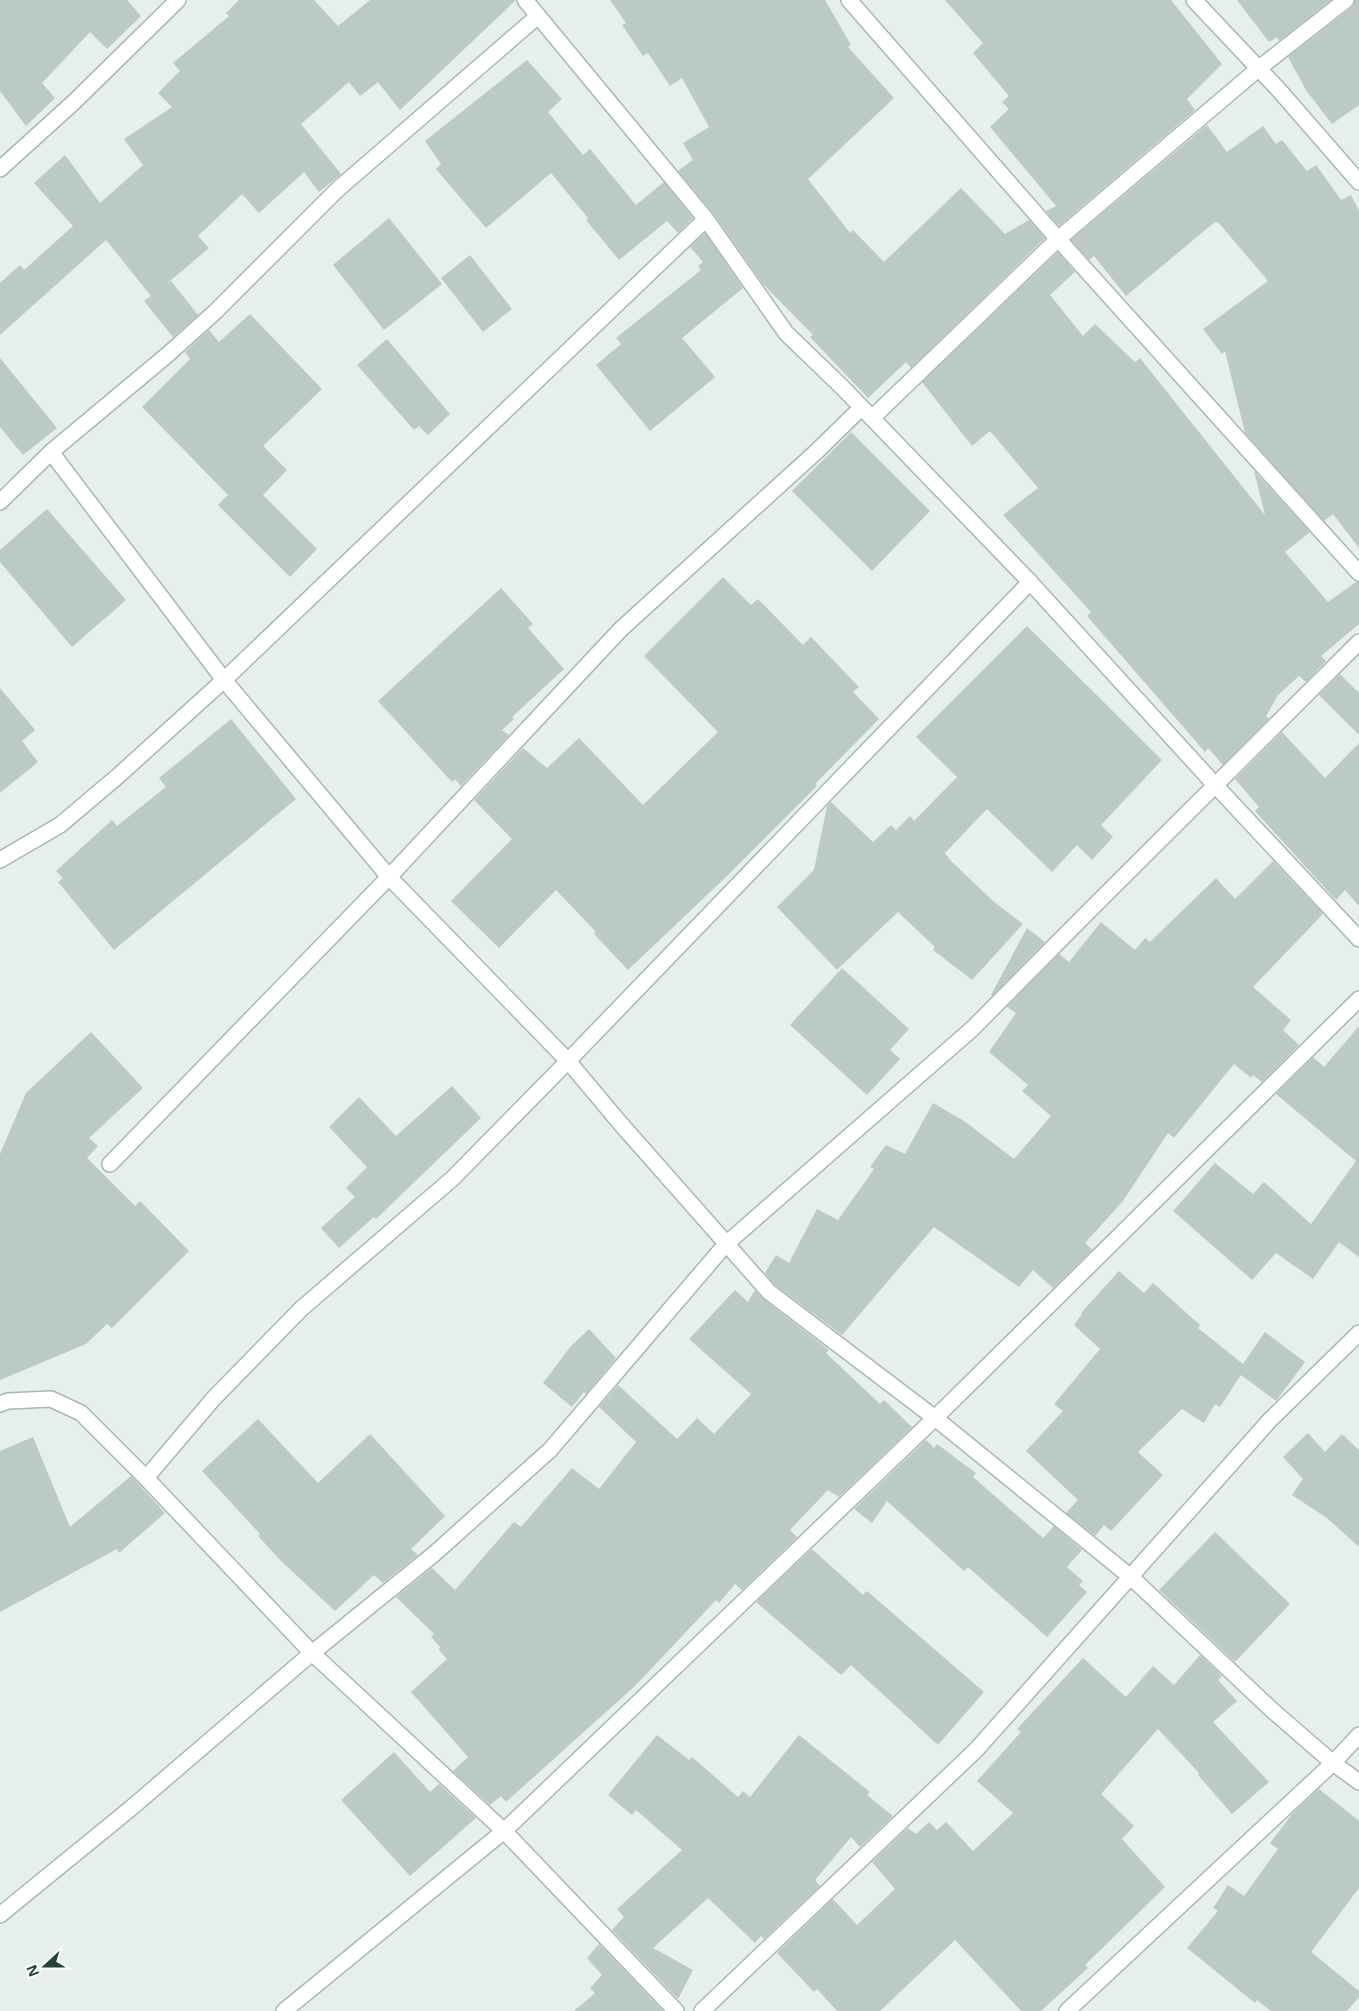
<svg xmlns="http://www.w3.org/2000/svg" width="1359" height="2011" viewBox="0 0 1359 2011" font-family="'Open Sans',sans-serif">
  <rect width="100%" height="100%" fill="#e6efeb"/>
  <g fill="#bbcac4">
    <path d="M 0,0 L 127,0 L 141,16 L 107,49 L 90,32 L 42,83 L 55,98 L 26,126 L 0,91 Z"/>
    <path d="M 239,0 L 314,0 L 338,26 L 370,0 L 516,0 L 400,110 L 378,82 L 360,96 L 349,82 L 301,124 L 341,174 L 319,192 L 304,172 L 259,213 L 242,194 L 198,236 L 209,248 L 163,287 L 171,281 L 198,315 L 173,337 L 144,301 L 151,296 L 106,240 L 0,335 L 0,283 L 20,265 L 24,270 L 73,226 L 34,183 L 65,155 L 100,203 L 143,165 L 124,139 L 172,107 L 158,93 L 180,71 L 173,63 L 229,16 L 226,13 Z"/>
    <path d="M 610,0 L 825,0 L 851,45 L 848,47 L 894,98 L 808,179 L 850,233 L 853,230 L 884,262 L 961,188 L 1005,234 L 1029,220 L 1045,238 L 911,368 L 906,362 L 868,398 L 810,337 L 813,335 L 763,284 L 714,214 L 678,171 L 693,160 L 683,143 L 709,127 L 682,78 L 670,86 L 648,53 L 643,56 L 622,25 L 626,23 Z"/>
    <path d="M 945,0 L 1171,0 L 1222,64 L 1187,99 L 1195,110 L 1059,226 L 1046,211 L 1056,206 L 990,127 L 1009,109 L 1002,102 L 1009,96 L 973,53 L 983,43 Z"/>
    <path d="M 1237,0 L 1331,0 L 1279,41 L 1277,37 L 1269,42 Z"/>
    <path d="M 1355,0 L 1359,0 L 1359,105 L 1332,124 L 1306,90 L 1288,57 L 1352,7 Z"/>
    <path d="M 527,60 L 562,99 L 548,112 L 583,155 L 590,149 L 636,205 L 664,182 L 693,218 L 678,233 L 667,221 L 619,260 L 586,220 L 588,218 L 551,173 L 486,228 L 436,169 L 441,164 L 425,141 Z"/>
    <path d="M 1207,125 L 1227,152 L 1263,126 L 1276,144 L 1282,140 L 1307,171 L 1316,165 L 1341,200 L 1351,195 L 1359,211 L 1359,548 L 1333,514 L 1324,521 L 1245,433 L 1225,351 L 1222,354 L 1203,329 L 1268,281 L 1218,222 L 1216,223 L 1215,222 L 1126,296 L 1094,256 L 1089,260 L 1071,240 Z"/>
    <path d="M 389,218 L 442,284 L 384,330 L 333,265 Z"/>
    <path d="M 705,233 L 743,288 L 682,338 L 715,377 L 650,431 L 596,365 L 621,344 L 616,338 L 701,270 L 698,266 L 703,262 L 690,247 Z"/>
    <path d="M 1058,252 L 1075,272 L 1050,295 L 1083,336 L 1095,324 L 1135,362 L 1140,358 L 1265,515 L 1254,471 L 1310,532 L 1285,552 L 1328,602 L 1356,582 L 1359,582 L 1359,624 L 1321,656 L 1326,661 L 1306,682 L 1299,676 L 1278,695 L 1266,716 L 1269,719 L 1223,765 L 1208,748 L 1205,752 L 1087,616 L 1091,612 L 1003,515 L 1038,488 L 990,431 L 972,446 L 922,382 Z"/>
    <path d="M 470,255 L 512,309 L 483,332 L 441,278 Z"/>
    <path d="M 250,314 L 322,389 L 263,446 L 287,470 L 263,495 L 317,549 L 290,577 L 218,505 L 228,495 L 142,407 L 190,359 L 185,352 L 209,330 L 219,342 Z"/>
    <path d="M 387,339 L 450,414 L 428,435 L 419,426 L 414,430 L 357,365 Z"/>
    <path d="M 0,358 L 57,428 L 23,455 L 0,427 Z"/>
    <path d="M 851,432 L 930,511 L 872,571 L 792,491 Z"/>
    <path d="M 47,509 L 126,600 L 72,647 L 0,562 L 0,550 Z"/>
    <path d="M 723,577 L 751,605 L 758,599 L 803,645 L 811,637 L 859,687 L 853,692 L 879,719 L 815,784 L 817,786 L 728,875 L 628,970 L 594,934 L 596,932 L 556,890 L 499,948 L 451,901 L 512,839 L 474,800 L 523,748 L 547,768 L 579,738 L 643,805 L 718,732 L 644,656 Z"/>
    <path d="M 501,588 L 533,624 L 528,628 L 564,669 L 512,717 L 514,719 L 502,730 L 509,735 L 461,786 L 455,779 L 452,782 L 378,701 Z"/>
    <path d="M 1027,626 L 1162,760 L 1101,825 L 1113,837 L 1092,860 L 1077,845 L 1052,872 L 987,809 L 945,853 L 951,861 L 993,901 L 1023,924 L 972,980 L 933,950 L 935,947 L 898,912 L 837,970 L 777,907 L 814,870 L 827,806 L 831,802 L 873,842 L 891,825 L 896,830 L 910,816 L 914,821 L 957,777 L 916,737 Z"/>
    <path d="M 1340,674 L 1359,693 L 1359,735 L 1319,695 Z"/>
    <path d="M 0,688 L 35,730 L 22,741 L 38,762 L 0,793 Z"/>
    <path d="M 231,719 L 296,799 L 114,950 L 58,882 L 63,878 L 56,871 L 112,820 L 117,826 L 166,787 L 159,778 Z"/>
    <path d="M 1282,732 L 1325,778 L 1359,743 L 1359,906 L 1345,890 L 1336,900 L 1255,811 L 1259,807 L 1235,779 Z"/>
    <path d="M 1273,861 L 1323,914 L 1253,987 L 1291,1020 L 1283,1030 L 1299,1045 L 1262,1082 L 1253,1075 L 1251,1078 L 1234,1064 L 1174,1138 L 1168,1133 L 1123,1201 L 1085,1243 L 1092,1249 L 1090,1252 L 1053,1288 L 1033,1270 L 1019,1287 L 934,1227 L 842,1335 L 775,1285 L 765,1273 L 776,1255 L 789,1263 L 817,1209 L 838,1220 L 874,1169 L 870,1167 L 886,1145 L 905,1154 L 933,1103 L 964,1121 L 1014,1159 L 1051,1116 L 1022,1091 L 1028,1085 L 989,1052 L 1016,1013 L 1007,1007 L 1059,954 L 1069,962 L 1101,922 L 1135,950 L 1145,938 L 1150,942 L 1216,878 L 1235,899 Z"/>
    <path d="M 1027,928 L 1045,942 L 992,996 L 991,995 Z"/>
    <path d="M 842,968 L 909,1029 L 890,1050 L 900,1059 L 867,1095 L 790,1025 Z"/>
    <path d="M 1359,1026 L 1359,1257 L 1339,1242 L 1313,1279 L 1276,1253 L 1252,1280 L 1173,1211 L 1215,1163 L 1253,1194 L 1264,1182 L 1311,1224 L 1356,1161 L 1276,1094 L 1313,1057 L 1324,1067 Z"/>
    <path d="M 91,1032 L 143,1088 L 89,1138 L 98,1146 L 87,1158 L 135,1206 L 140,1201 L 189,1251 L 112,1328 L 107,1324 L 86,1344 L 0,1380 L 0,1154 L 26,1093 Z"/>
    <path d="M 452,1086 L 481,1118 L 376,1219 L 374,1217 L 339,1248 L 321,1228 L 355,1197 L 346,1188 L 367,1167 L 329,1127 L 359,1097 L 396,1136 Z"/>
    <path d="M 1119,1271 L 1144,1293 L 1153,1283 L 1200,1325 L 1198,1328 L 1243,1364 L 1265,1332 L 1305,1362 L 1276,1401 L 1241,1375 L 1220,1407 L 1215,1404 L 1204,1423 L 1182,1409 L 1138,1452 L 1163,1475 L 1111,1531 L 1104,1525 L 1095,1536 L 1066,1513 L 1078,1500 L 1026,1451 L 1063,1411 L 1054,1404 L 1100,1349 L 1074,1325 L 1082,1314 L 1081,1313 Z"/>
    <path d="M 735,1290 L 748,1302 L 755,1290 L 763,1299 L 829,1350 L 826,1353 L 880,1404 L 884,1400 L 912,1427 L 839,1497 L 828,1490 L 790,1530 L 797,1537 L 742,1590 L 735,1584 L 719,1603 L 716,1600 L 636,1685 L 506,1802 L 501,1796 L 490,1805 L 453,1771 L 468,1757 L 411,1692 L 447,1659 L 438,1649 L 441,1648 L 431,1637 L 434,1634 L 396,1597 L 432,1568 L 455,1590 L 514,1522 L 521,1527 L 572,1468 L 599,1489 L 636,1442 L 599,1407 L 618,1385 L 677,1439 L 697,1418 L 714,1434 L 751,1394 L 689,1339 Z"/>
    <path d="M 589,1329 L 616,1358 L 586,1394 L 584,1392 L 572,1407 L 543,1383 L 571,1346 Z"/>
    <path d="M 258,1419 L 318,1483 L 370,1434 L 445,1516 L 411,1549 L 418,1555 L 383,1583 L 374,1575 L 335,1611 L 281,1561 L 258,1536 L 260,1534 L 202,1471 Z"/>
    <path d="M 1308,1433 L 1325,1452 L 1342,1434 L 1359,1450 L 1359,1547 L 1327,1518 L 1292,1495 L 1303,1479 L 1283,1457 Z"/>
    <path d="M 33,1437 L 70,1527 L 131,1476 L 165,1513 L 119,1553 L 117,1549 L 0,1612 L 0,1451 Z"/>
    <path d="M 926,1440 L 934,1448 L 937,1444 L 976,1473 L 973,1477 L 1043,1538 L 1054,1526 L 1082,1550 L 1067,1567 L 1083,1581 L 1079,1585 L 1087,1592 L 1047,1637 L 968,1567 L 964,1571 L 887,1501 L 872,1523 L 854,1509 Z"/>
    <path d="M 1215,1532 L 1290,1604 L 1235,1662 L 1159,1590 Z"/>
    <path d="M 812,1549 L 863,1595 L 867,1591 L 984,1692 L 938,1745 L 851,1665 L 841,1675 L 756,1602 Z"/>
    <path d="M 1200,1655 L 1222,1676 L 1218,1680 L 1237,1701 L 1213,1722 L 1269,1782 L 1232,1814 L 1198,1775 L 1199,1773 L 1158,1729 L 1101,1794 L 1134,1826 L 1122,1839 L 1165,1887 L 1085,1965 L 1088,1968 L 1041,2011 L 1021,2011 L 955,1940 L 880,2011 L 837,2011 L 817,1989 L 814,1992 L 777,1953 L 833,1899 L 857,1925 L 895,1889 L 872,1862 L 908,1828 L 916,1834 L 929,1822 L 937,1830 L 946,1822 L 973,1851 L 1013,1813 L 977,1781 L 1021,1732 L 1017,1729 L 1083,1658 L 1126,1697 L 1153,1666 L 1174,1685 Z"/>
    <path d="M 657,1735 L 689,1760 L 692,1757 L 738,1797 L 743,1791 L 750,1797 L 799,1735 L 870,1792 L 867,1795 L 893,1816 L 860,1847 L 851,1837 L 815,1880 L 820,1886 L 764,1939 L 761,1936 L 755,1943 L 708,1898 L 653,1948 L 693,1970 L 678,1999 L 612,1930 L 624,1917 L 617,1909 L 682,1850 L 636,1810 L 632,1815 L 608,1795 Z"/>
    <path d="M 394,1752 L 430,1792 L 439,1784 L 476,1818 L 410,1876 L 341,1800 Z"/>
    <path d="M 1319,1789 L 1359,1821 L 1359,1888 L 1311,1952 L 1359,1991 L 1359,1997 L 1347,2011 L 1271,2011 L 1257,2000 L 1255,2003 L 1187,1948 L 1218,1911 L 1213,1908 L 1228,1885 L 1244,1896 L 1278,1849 L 1270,1843 L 1293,1813 Z"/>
    <path d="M 599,1944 L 663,2011 L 574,2011 L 595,1993 L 590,1988 L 602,1975 L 587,1958 Z"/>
  </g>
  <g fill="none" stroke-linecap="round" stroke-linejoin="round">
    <g stroke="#a8b8b2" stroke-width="18">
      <g id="minor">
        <path d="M 525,0 L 706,219 L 786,333 L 843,388 L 1030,582 L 1216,786 L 1359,939"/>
        <path d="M 849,0 L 1058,239 L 1359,573"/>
        <path d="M 1194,0 L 1278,89 L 1359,182"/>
        <path d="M 0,169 L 74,102 L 178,0"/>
        <path d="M 706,219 L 224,680 L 389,877 L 568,1061 L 620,1123 L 769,1292 L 935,1418 L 1132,1578 L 1273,1711 L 1333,1763 L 1359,1782"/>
        <path d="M 872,418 L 1058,239 L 1258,69 L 1346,0"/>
        <path d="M 0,502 L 51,452 L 166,356 L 215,312 L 338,189 L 538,16"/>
        <path d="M 0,860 L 60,825 L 118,776 L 224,680 L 51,452"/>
        <path d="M 110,1164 L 389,877 L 621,629 L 816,452 L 861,408"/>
        <path d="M 0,1404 L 8,1401 L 51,1399 L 81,1413 L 146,1478 L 312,1653 L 504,1831 L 676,2011"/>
        <path d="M 146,1478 L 214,1398 L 301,1309 L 453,1178 L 568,1061 L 1030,582"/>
        <path d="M 0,1915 L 130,1809 L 312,1653 L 434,1554 L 550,1450 L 726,1244 L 972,1029 L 1090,910 L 1359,642"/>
        <path d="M 284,2011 L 504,1831 L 935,1418 L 1359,999"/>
        <path d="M 702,2011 L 976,1750 L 1270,1420 L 1359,1333"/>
        <path d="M 1067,2011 L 1333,1763 L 1359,1735"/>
      </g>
    </g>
    <use href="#minor" stroke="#fff" stroke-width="15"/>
  </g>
  <g transform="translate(45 1966) rotate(249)" stroke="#f7fbf9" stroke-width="4" paint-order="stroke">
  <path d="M0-4L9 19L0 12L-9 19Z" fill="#24423a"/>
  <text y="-8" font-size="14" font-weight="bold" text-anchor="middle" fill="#24423a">N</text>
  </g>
</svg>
